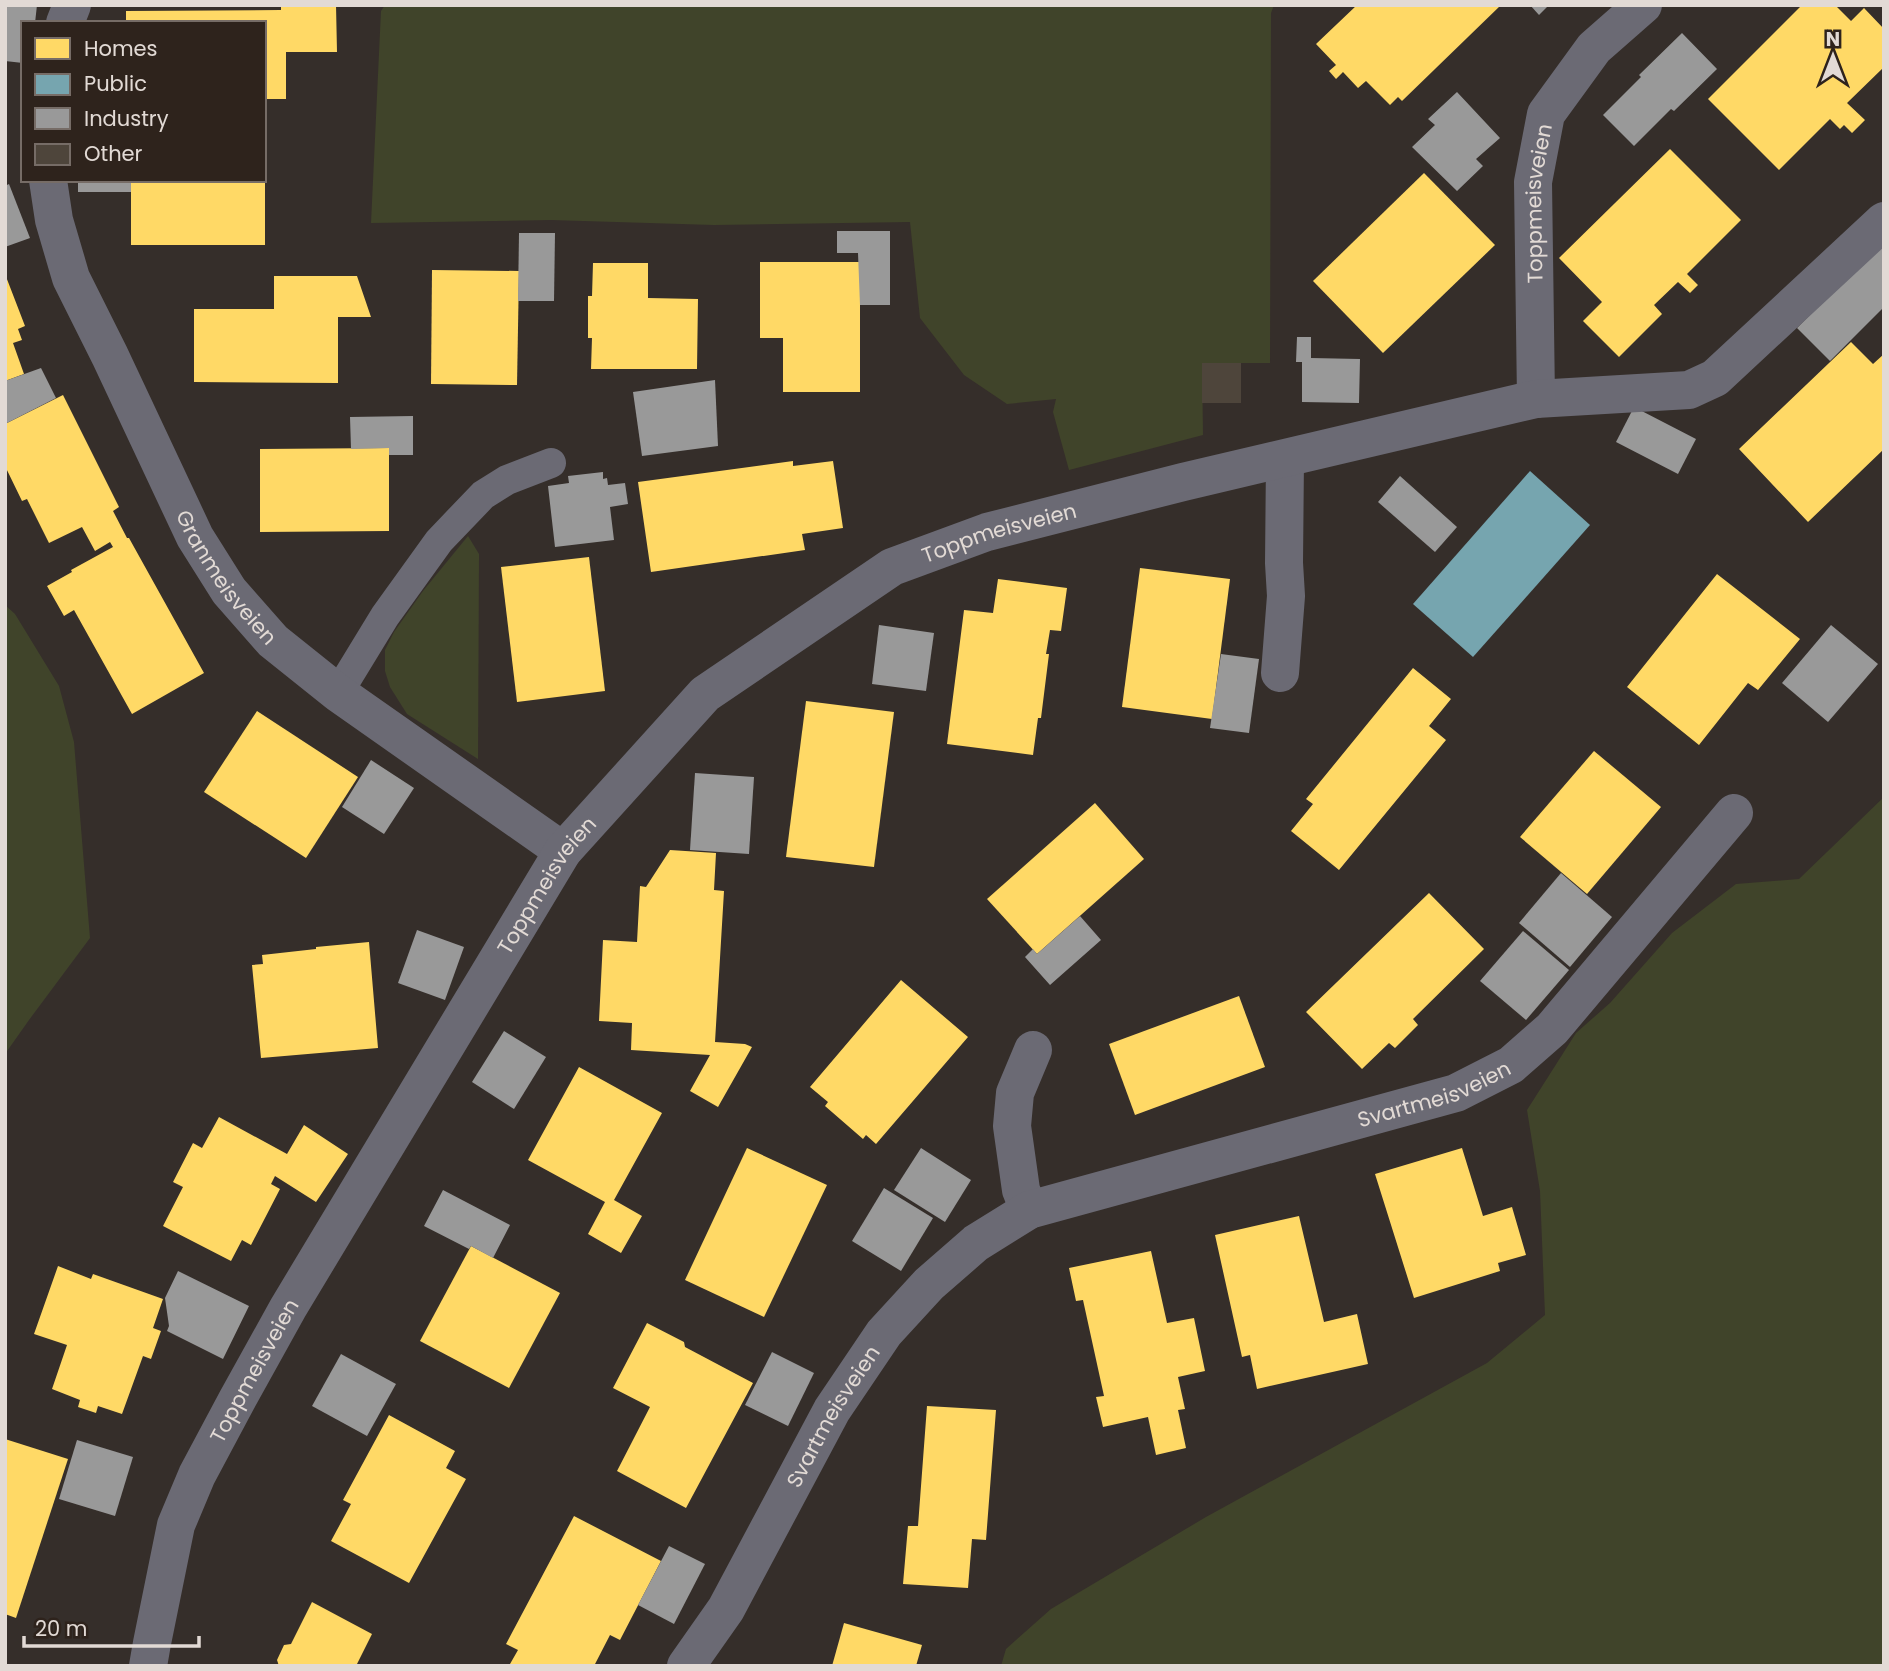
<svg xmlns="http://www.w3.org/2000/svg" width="1889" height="1671" viewBox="0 0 1889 1671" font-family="Poppins,sans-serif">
  <rect width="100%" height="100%" fill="#352e2a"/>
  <g fill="#40442a">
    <path d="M 385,5 L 1274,5 L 1271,13 L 1270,363 L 1202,363 L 1203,435 L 1069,470 L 1053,412 L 1056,399 L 1007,404 L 964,375 L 920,318 L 910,222 L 714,225 L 551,220 L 371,223 L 381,11 Z"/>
    <path d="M 468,536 L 479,554 L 478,759 L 407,714 L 390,687 L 385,671 L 385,650 L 394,632 L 423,591 Z"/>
    <path d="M 5,605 L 15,614 L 59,686 L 74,742 L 90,938 L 29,1020 L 5,1054 Z"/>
    <path d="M 1884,797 L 1884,1666 L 1001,1666 L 1006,1649 L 1051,1609 L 1206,1517 L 1487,1363 L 1545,1315 L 1540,1191 L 1527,1110 L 1576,1033 L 1610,1003 L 1672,933 L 1736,884 L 1799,879 Z"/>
  </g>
  <g fill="#ffd966">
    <path d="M 281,5 L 336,5 L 337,52 L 286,52 L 286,99 L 264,99 L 264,23 L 126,23 L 126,11 L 281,10 Z"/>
    <path d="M 1357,5 L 1501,5 L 1402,101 L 1398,97 L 1390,105 L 1366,81 L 1358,88 L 1343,72 L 1336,79 L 1329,71 L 1336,65 L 1316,44 Z"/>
    <path d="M 1802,5 L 1835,5 L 1851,21 L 1864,8 L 1884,29 L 1884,67 L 1847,103 L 1865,120 L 1852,133 L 1844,125 L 1840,129 L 1830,119 L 1779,170 L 1708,99 Z"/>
    <path d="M 1670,149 L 1741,220 L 1687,274 L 1698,285 L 1690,293 L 1678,282 L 1654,305 L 1662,314 L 1619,357 L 1583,321 L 1602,302 L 1559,258 Z"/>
    <path d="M 1424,173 L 1495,245 L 1383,353 L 1313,281 Z"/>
    <rect x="131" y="180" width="134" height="65"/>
    <path d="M 760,262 L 860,262 L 860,392 L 783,392 L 783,338 L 760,338 Z"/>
    <path d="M 593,263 L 648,263 L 648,298 L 698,299 L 697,369 L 591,369 L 592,338 L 588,338 L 588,296 L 592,296 Z"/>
    <path d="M 432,270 L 519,271 L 517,385 L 431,384 Z"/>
    <path d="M 5,274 L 25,326 L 18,329 L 22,340 L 13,343 L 24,374 L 5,381 Z"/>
    <path d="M 274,276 L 357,276 L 371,317 L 338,317 L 338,383 L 194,382 L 194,309 L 274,309 Z"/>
    <path d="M 1851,342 L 1873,364 L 1884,354 L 1884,449 L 1808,522 L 1739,449 Z"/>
    <path d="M 63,395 L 119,507 L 113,511 L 127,538 L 129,538 L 204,673 L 132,714 L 74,610 L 64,616 L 47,586 L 72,572 L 71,570 L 113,547 L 110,542 L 95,551 L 82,527 L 49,543 L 27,499 L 22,501 L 5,466 L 5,424 Z"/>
    <path d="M 389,448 L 389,531 L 260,532 L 260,449 Z"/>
    <path d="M 793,461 L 793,466 L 833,461 L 843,528 L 802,534 L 805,550 L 651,572 L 638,482 Z"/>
    <path d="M 589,557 L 605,691 L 517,702 L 501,567 Z"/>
    <path d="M 1140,568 L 1230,579 L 1212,719 L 1122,707 Z"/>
    <path d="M 1717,574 L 1800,639 L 1758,690 L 1748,683 L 1699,745 L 1627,687 Z"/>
    <path d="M 998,579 L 1067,588 L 1061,631 L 1050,630 L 1046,654 L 1049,654 L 1041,718 L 1038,718 L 1033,755 L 947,744 L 964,610 L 993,613 Z"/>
    <path d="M 1413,668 L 1451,699 L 1429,726 L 1446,740 L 1339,870 L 1291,831 L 1313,804 L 1306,799 Z"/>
    <path d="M 806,701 L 894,712 L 874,867 L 786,857 Z"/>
    <path d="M 257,711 L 358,777 L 306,858 L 204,792 Z"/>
    <path d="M 1594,751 L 1661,807 L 1587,894 L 1520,837 Z"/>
    <path d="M 1095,803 L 1144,859 L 1037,954 L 987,899 Z"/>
    <path d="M 670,850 L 716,853 L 714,890 L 724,891 L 715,1042 L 745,1044 L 752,1047 L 718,1107 L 690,1091 L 710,1055 L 631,1050 L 632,1023 L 599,1021 L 603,940 L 637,942 L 640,886 L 646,887 Z"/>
    <path d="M 1429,893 L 1484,949 L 1413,1019 L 1418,1025 L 1395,1048 L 1389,1043 L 1362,1069 L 1306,1012 Z"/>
    <path d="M 369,942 L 378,1048 L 261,1058 L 252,965 L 263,964 L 262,955 L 316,949 L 316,947 Z"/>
    <path d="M 901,980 L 968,1037 L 876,1144 L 866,1135 L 863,1139 L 825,1106 L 828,1102 L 810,1087 Z"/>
    <path d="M 1239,996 L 1265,1067 L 1135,1115 L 1109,1044 Z"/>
    <path d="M 579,1067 L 662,1113 L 614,1200 L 642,1216 L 621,1253 L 588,1234 L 605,1202 L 528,1160 Z"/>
    <path d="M 219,1117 L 287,1154 L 304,1125 L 348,1154 L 316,1202 L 275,1176 L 271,1184 L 280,1189 L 251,1245 L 242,1240 L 231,1261 L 163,1226 L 183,1187 L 173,1182 L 193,1143 L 202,1148 Z"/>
    <path d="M 747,1148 L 827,1185 L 764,1317 L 685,1280 Z"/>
    <path d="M 1462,1148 L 1483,1216 L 1512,1207 L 1526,1255 L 1498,1263 L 1500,1271 L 1414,1298 L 1375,1174 Z"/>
    <path d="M 1299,1216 L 1324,1322 L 1357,1314 L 1368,1364 L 1257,1389 L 1250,1355 L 1242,1357 L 1215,1235 Z"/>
    <path d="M 471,1246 L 560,1293 L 509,1388 L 420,1341 Z"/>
    <path d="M 1151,1251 L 1167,1323 L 1194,1318 L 1205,1371 L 1178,1377 L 1185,1409 L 1178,1410 L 1186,1448 L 1156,1455 L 1148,1417 L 1103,1427 L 1096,1397 L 1104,1396 L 1083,1300 L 1076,1301 L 1069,1268 Z"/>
    <path d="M 58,1266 L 91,1279 L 93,1274 L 163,1299 L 153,1328 L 161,1331 L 151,1359 L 143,1356 L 122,1414 L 98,1406 L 96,1413 L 78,1407 L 80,1400 L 52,1389 L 67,1345 L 34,1334 Z"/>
    <path d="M 647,1323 L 684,1342 L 685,1347 L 753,1383 L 686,1508 L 617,1471 L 650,1407 L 613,1388 Z"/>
    <path d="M 927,1406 L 996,1410 L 986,1540 L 972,1539 L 968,1588 L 903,1584 L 908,1526 L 918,1526 Z"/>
    <path d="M 389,1415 L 455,1451 L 446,1468 L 466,1479 L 409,1583 L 331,1541 L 351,1504 L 343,1500 Z"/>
    <path d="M 5,1439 L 68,1459 L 16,1618 L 5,1614 Z"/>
    <path d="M 574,1516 L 661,1561 L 620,1640 L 610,1635 L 594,1666 L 513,1666 L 510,1664 L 518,1650 L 506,1644 Z"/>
    <path d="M 312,1602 L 372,1634 L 356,1666 L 279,1666 L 277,1660 L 284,1645 L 291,1644 Z"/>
    <path d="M 844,1623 L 922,1645 L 916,1666 L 832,1666 Z"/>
  </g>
  <path fill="#76a5af" d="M 1530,471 L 1590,525 L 1473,657 L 1413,604 Z"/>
  <g fill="#999">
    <path d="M 5,5 L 37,5 L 35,23 L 23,23 L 23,63 L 5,61 Z"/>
    <path d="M 1530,5 L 1549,5 L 1539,15 Z"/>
    <path d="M 1682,33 L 1717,69 L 1674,111 L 1671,109 L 1634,146 L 1603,115 L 1641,77 L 1639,75 Z"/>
    <path d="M 1457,92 L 1500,138 L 1476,159 L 1483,166 L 1457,191 L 1412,147 L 1435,125 L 1428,119 Z"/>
    <rect x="78" y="180" width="53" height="12"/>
    <path d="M 9,184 L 30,238 L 5,247 L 5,186 Z"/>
    <path d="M 837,231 L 890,231 L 890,305 L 860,305 L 858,253 L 837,253 Z"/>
    <path d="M 519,233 L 555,233 L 554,301 L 518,301 Z"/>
    <path d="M 1884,240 L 1884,307 L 1830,361 L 1797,328 Z"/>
    <path d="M 1297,337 L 1311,337 L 1311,358 L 1360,359 L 1359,403 L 1302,402 L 1302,362 L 1296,362 Z"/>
    <path d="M 41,368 L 56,398 L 5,424 L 5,381 Z"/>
    <path d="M 715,380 L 718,446 L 642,456 L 633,392 Z"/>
    <path d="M 1634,407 L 1696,439 L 1678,474 L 1616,442 Z"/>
    <path d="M 413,416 L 413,455 L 389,455 L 389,448 L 351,449 L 350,417 Z"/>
    <path d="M 603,472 L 603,479 L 607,478 L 608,485 L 625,483 L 628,504 L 610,507 L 614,540 L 555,547 L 548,486 L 569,483 L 568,476 Z"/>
    <path d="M 1400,476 L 1457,527 L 1435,552 L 1378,502 Z"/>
    <path d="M 879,625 L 934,633 L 926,691 L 872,684 Z"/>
    <path d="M 1831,625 L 1878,664 L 1828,722 L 1782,683 Z"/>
    <path d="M 1221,654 L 1259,659 L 1249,733 L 1210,728 Z"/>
    <path d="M 371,760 L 414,788 L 384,834 L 342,807 Z"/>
    <path d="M 695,773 L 754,777 L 749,854 L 690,850 Z"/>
    <path d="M 1561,873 L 1612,917 L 1570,967 L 1519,923 Z"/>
    <path d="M 1080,916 L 1101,940 L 1050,985 L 1025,957 L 1033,949 L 1037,954 Z"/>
    <path d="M 417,930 L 464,947 L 445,1000 L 398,983 Z"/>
    <path d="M 1523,931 L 1569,970 L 1526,1020 L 1480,981 Z"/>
    <path d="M 504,1031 L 546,1057 L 514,1109 L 472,1082 Z"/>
    <path d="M 921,1148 L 971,1180 L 945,1222 L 894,1190 Z"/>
    <path d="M 884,1188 L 933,1218 L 901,1271 L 852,1241 Z"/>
    <path d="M 443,1190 L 510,1225 L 493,1258 L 471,1246 L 469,1249 L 424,1226 Z"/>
    <path d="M 178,1271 L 249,1306 L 223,1359 L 167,1331 L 169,1326 L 165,1298 Z"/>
    <path d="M 772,1352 L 814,1373 L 788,1426 L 745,1405 Z"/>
    <path d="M 341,1354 L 396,1384 L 367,1436 L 312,1406 Z"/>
    <path d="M 77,1440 L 133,1457 L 115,1516 L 59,1499 Z"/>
    <path d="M 669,1546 L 705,1564 L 674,1624 L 638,1605 Z"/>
  </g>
  <rect fill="#4e453b" x="1202" y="363" width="39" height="40"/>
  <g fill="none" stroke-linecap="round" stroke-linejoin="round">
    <path stroke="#6b6a74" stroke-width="30" d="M 338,693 L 385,616 L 439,541 L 483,495 L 507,480 L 551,463"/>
    <g stroke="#6b6a74" stroke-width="38">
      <path d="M 65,23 L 72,5"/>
      <path id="s1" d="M 48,180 L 54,220 L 71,278 L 110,356 L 195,537 L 229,591 L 273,641 L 338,693 L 563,851"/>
      <path id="s2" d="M 1536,399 L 1533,182 L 1546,114 L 1594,48 L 1643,5"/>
      <path d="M 1280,673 L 1286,596 L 1284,563 L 1285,459"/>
      <path d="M 1029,1210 L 1021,1190 L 1012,1126 L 1015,1093 L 1033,1050"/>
      <path id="s3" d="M 148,1666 L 152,1643 L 176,1525 L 197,1475 L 237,1400 L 288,1308 L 563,851 L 705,694 L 892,567 L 987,532 L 1183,482 L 1536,399 L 1689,390 L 1715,378 L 1884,221"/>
      <path id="s4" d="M 686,1666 L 726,1609 L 832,1410 L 884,1333 L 929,1284 L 976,1243 L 1029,1210 L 1456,1093 L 1511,1065 L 1552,1029 L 1734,813"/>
    </g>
  </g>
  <g text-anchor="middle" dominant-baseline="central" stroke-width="7" stroke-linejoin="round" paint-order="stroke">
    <g font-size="21" fill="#e2dad5" stroke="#2e231c">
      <text stroke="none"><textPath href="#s2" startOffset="196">Toppmeisveien</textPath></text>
      <text stroke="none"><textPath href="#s3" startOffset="1472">Toppmeisveien</textPath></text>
      <text stroke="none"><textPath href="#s1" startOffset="439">Granmeisveien</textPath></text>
      <text stroke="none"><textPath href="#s3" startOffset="884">Toppmeisveien</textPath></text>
      <text stroke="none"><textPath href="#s4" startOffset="1001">Svartmeisveien</textPath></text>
      <text stroke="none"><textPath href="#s3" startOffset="317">Toppmeisveien</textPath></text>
      <text stroke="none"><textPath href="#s4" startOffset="290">Svartmeisveien</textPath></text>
    </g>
  </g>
  <rect width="1889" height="1671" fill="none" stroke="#e2dad5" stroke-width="14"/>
  <rect x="21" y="21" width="245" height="161" fill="#2e231c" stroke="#766c66" stroke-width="2"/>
  <rect x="35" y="38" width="35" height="21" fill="#ffd966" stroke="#766c66" stroke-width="2"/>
  <text x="84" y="56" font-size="21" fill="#e2dad5">Homes</text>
  <rect x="35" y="74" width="35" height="21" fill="#76a5af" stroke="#766c66" stroke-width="2"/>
  <text x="84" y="91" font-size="21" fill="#e2dad5">Public</text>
  <rect x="35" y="108" width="35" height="21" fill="#999999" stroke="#766c66" stroke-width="2"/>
  <text x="84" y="126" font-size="21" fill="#e2dad5">Industry</text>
  <rect x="35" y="144" width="35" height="21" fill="#4e453b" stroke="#766c66" stroke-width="2"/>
  <text x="84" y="161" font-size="21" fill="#e2dad5">Other</text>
  <g transform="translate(1833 56)" stroke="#2e231c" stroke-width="5" paint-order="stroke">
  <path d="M0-5L12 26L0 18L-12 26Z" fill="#e2dad5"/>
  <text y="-10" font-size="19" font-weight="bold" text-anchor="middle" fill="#e2dad5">N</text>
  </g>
  <path d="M24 1636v10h175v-10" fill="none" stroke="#e2dad5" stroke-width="3.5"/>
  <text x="35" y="1636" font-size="21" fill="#e2dad5" stroke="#2e231c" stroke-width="5" paint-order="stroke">20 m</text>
</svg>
